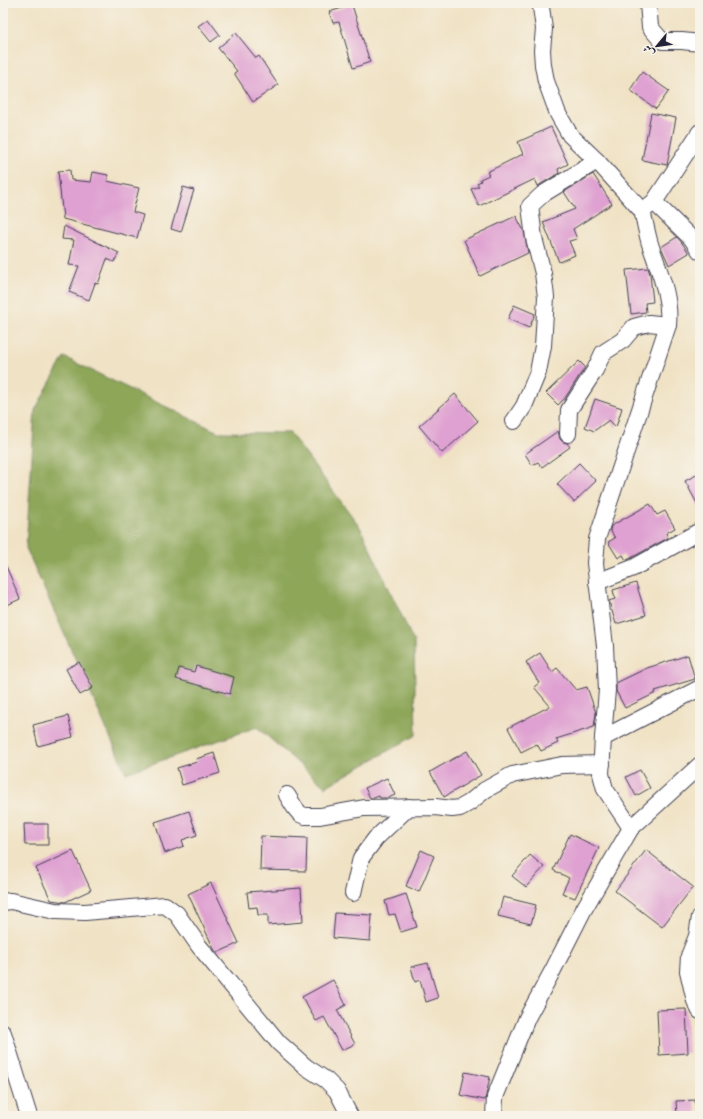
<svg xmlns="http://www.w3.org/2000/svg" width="703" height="1119" viewBox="0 0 703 1119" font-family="'IM FELL DW Pica',Amiri,serif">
  <rect width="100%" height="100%" fill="#f7f3e8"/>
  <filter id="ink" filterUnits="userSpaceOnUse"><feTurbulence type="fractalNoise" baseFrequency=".025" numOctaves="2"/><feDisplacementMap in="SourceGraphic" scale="8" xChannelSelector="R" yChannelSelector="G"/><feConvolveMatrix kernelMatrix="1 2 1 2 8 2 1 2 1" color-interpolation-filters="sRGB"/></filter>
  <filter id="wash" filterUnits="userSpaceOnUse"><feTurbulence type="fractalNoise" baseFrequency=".012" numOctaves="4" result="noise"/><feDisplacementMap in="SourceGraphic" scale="16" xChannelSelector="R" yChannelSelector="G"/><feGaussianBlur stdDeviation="0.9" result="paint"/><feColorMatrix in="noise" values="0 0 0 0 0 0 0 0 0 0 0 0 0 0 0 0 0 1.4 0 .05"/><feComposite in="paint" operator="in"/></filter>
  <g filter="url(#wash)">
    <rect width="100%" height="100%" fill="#f0e2c4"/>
    <path fill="#8da658" stroke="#58644a" d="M 64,357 L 218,432 L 290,433 L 360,527 L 414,642 L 416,735 L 325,787 L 257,727 L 126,773 L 26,548 L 35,410 Z"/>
    <g id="blocks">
      <g fill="#dfa1d1">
        <path d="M 352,5 L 370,62 L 353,68 L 339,22 L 333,23 L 329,12 Z"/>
        <path d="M 208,19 L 220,35 L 211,42 L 198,26 Z"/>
        <path d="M 236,33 L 256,58 L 259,56 L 278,85 L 253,102 L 234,73 L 237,71 L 218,48 Z"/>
        <path d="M 642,72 L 669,91 L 656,109 L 630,90 Z"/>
        <path d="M 651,113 L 676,118 L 667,165 L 642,160 Z"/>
        <path d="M 551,127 L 568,164 L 558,169 L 559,173 L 538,186 L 535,179 L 479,206 L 471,189 L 479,186 L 477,183 L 481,181 L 480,179 L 489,175 L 487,172 L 523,154 L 518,142 Z"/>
        <path d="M 70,170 L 71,180 L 91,182 L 93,172 L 108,175 L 107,181 L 139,188 L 133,212 L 143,215 L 137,238 L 63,219 L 58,171 Z"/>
        <path d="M 593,174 L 612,204 L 573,229 L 577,239 L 569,241 L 575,255 L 559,262 L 543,222 L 575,209 L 564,192 Z"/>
        <path d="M 183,187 L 194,190 L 181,232 L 171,229 Z"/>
        <path d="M 516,216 L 524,231 L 528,253 L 480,276 L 464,240 Z"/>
        <path d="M 64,226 L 119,253 L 114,262 L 107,259 L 98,284 L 95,283 L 89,300 L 69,292 L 79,266 L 69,265 L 74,240 L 62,239 Z"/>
        <path d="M 677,237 L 682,243 L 689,253 L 669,265 L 661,247 Z"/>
        <path d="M 648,268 L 650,274 L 653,302 L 645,303 L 646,312 L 631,314 L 626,270 Z"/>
        <path d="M 514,305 L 535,314 L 529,328 L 508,319 Z"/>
        <path d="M 579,361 L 585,367 L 565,398 L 558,405 L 546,393 Z"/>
        <path d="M 455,394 L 478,421 L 442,453 L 419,426 Z"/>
        <path d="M 595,399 L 622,408 L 616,427 L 609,420 L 594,431 L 585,427 Z"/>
        <path d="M 558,431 L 560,439 L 563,442 L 567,443 L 570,447 L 542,467 L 538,462 L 532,465 L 525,454 Z"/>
        <path d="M 579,463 L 596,481 L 574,502 L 557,484 Z"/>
        <path d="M 700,473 L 700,509 L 685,481 Z"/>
        <path d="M 650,504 L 657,515 L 665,511 L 675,528 L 666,533 L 668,538 L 629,559 L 626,560 L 623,555 L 618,558 L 608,542 L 615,538 L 610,530 L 611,526 Z"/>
        <path d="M 3,559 L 20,599 L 3,607 Z"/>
        <path d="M 636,583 L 646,615 L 616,624 L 609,601 L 615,599 L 613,590 Z"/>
        <path d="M 540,653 L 552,672 L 557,668 L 576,690 L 587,687 L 596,713 L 594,727 L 556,739 L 558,743 L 541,751 L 537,744 L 521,752 L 508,728 L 550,706 L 534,687 L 539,683 L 526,662 Z"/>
        <path d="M 688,655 L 695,679 L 655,691 L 656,693 L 625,708 L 616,691 L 616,683 L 647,668 Z"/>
        <path d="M 79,662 L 93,688 L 80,695 L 66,669 Z"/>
        <path d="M 196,666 L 234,677 L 230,694 L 176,679 L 179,668 L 194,672 Z"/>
        <path d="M 68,716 L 73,737 L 38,746 L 33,725 Z"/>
        <path d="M 467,751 L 481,775 L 444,797 L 430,772 Z"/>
        <path d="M 214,753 L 220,773 L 182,785 L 177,768 L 197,762 L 196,759 Z"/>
        <path d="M 640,770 L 650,788 L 636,796 L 626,777 Z"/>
        <path d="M 387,778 L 395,795 L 388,798 L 380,798 L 379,796 L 374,798 L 370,798 L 365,788 Z"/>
        <path d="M 189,811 L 197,835 L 182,840 L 184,846 L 165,853 L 155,822 Z"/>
        <path d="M 24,824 L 48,824 L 48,845 L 25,845 Z"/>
        <path d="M 570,834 L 599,848 L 575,898 L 562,893 L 569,878 L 553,870 Z"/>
        <path d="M 261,836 L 307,838 L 306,871 L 260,870 Z"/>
        <path d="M 421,850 L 434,856 L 419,892 L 406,886 Z"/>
        <path d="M 646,850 L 693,887 L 662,927 L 615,891 Z"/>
        <path d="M 73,851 L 91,890 L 65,902 L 51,900 L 36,868 Z"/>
        <path d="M 530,855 L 544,867 L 526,887 L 512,876 Z"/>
        <path d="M 211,883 L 239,943 L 217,953 L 214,949 L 188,894 Z"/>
        <path d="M 301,888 L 303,922 L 268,925 L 268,915 L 258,915 L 257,907 L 249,908 L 247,892 Z"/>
        <path d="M 406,894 L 417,927 L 401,932 L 395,914 L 389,915 L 385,901 Z"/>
        <path d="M 503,897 L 536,905 L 531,924 L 498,916 Z"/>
        <path d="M 335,913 L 372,915 L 370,941 L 333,938 Z"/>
        <path d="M 428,963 L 438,998 L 426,1002 L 420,980 L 415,982 L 411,967 Z"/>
        <path d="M 333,980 L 346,1005 L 337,1010 L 355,1044 L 342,1050 L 324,1017 L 316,1021 L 302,997 Z"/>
        <path d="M 686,1009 L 688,1053 L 659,1055 L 657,1010 Z"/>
        <path d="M 465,1072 L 490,1077 L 485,1100 L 460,1095 Z"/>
        <path d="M 695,1100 L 696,1116 L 677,1116 L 676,1101 Z"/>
      </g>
    </g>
  </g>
  <g filter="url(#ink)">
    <use href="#blocks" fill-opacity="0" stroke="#413f50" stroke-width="1"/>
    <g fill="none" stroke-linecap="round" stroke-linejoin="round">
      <g stroke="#413f50" stroke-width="18">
        <g id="minor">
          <path d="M 539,3 L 541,7 L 544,29 L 542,50 L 543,65 L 546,81 L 558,114 L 570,135 L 597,161 L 642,211"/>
          <path d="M 648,3 L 650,27 L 662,41 L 682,41 L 700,43"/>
          <path d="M 700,132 L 654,202 L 692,239 L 700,251"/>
          <path d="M 514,421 L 524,406 L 538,372 L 543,346 L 546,297 L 543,273 L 534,238 L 530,206 L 543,194 L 597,161"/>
          <path d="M 568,434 L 569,410 L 595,370 L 603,353 L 623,340 L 634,327 L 649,323 L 668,325"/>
          <path d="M 597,582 L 633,568 L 700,531"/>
          <path d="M 603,738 L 607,690 L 605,646 L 595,563 L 597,539 L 668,325 C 671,297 659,271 650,244 C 647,234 645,222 642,211 L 654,202"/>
          <path d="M 287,795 L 295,808 L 300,814 L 305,816 L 320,816 L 364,808 L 435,807 L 452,809 L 460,808 L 469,803 L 485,790 L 512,775 L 562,765 L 602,764"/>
          <path d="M 631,828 L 605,789 L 601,774 L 603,738 L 700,688"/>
          <path d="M 353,893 L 361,858 L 376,838 L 409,807"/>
          <path d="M 3,902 L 11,901 L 55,911 L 85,912 L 165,905 L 177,914 L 199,946 L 279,1043 L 306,1067 L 326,1080 L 337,1091 L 350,1116"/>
          <path d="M 700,917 L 697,936 L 689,956 L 688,971 L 695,1001 L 700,1011"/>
          <path d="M 3,1033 L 29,1116"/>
          <path d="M 494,1116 L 495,1097 L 527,1018 L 553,970 L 584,909 L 631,828 L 700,765"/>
        </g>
      </g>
      <use href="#minor" stroke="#fff" stroke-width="16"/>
    </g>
  </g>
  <rect width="703" height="1119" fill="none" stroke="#f7f3e8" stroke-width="16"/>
  <g transform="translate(657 46) rotate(241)" stroke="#f7f3e8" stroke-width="3" paint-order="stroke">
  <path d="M0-3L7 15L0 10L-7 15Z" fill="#22223b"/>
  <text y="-6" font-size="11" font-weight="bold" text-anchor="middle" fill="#22223b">ش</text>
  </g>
</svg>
